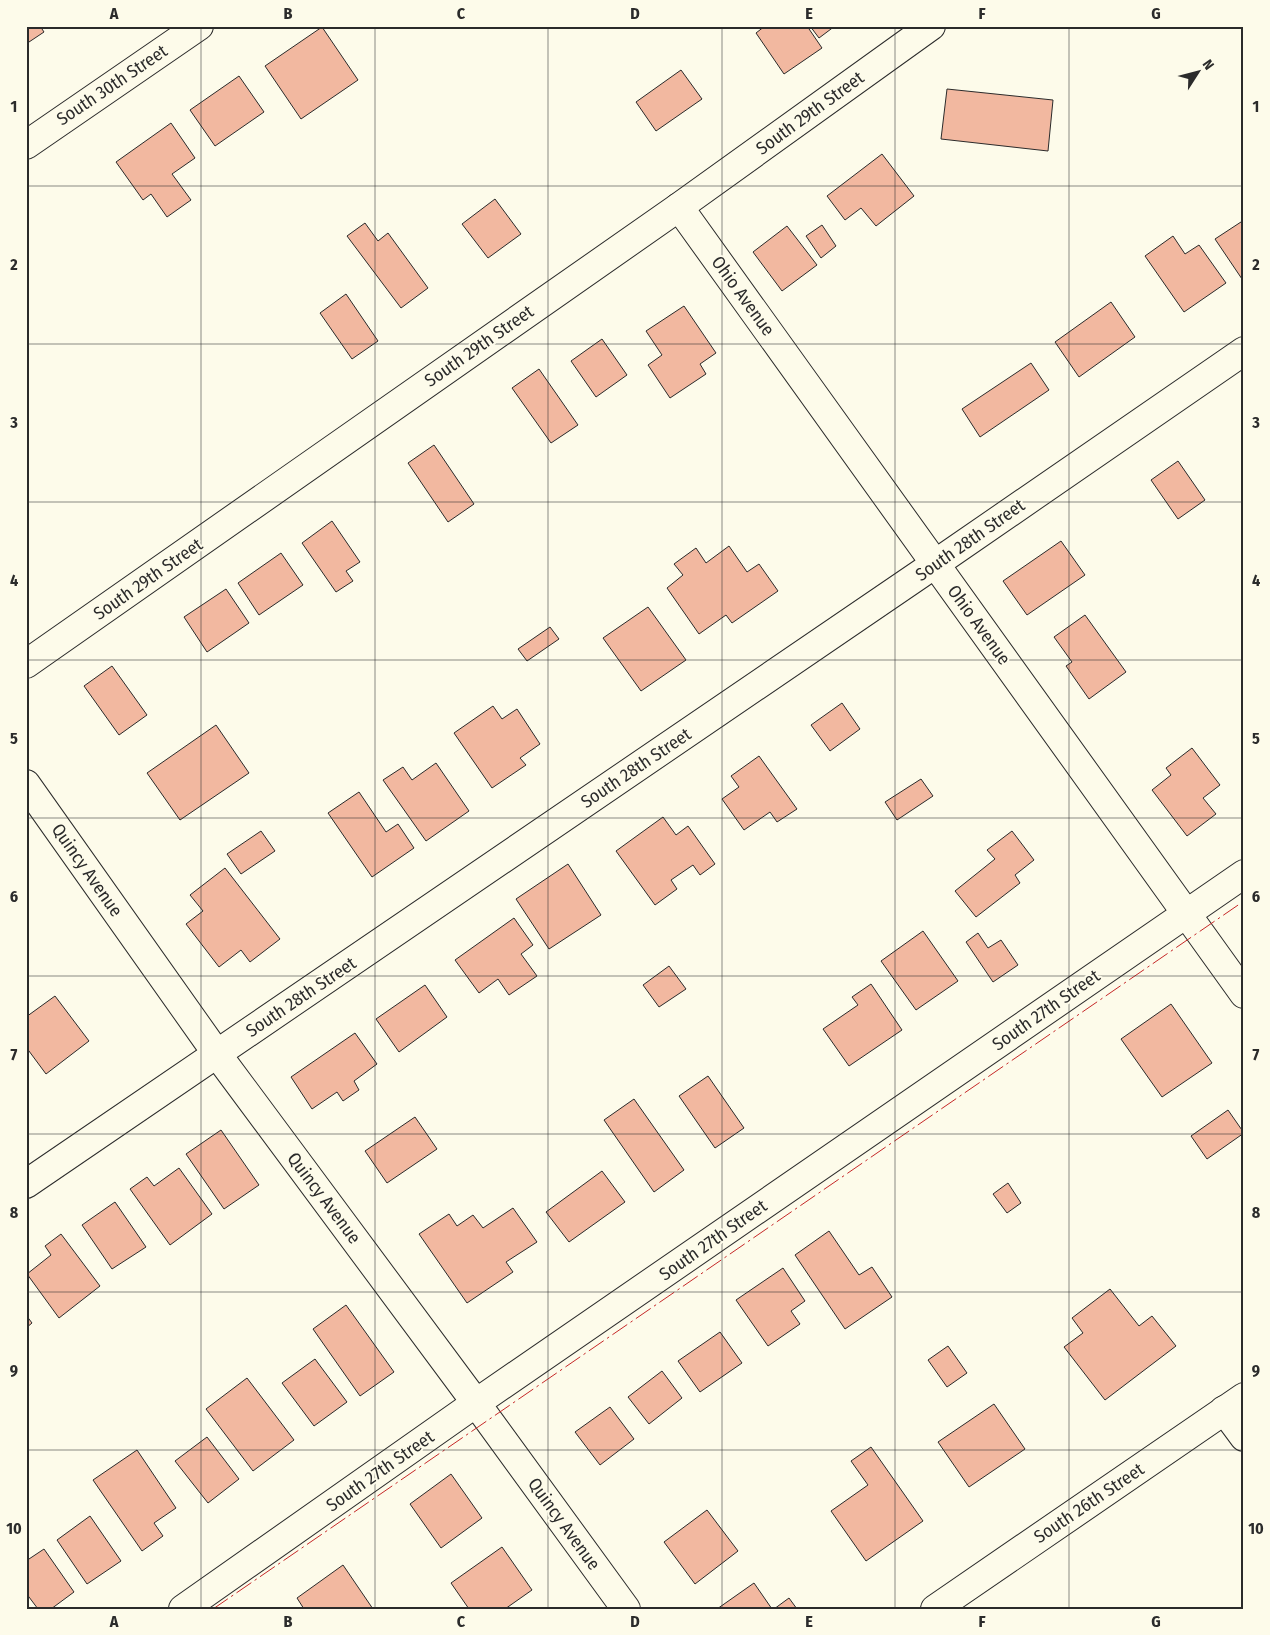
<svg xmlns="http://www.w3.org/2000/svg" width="1270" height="1635" viewBox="0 0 1270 1635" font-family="'Fira Sans Condensed',sans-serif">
  <rect width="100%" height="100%" fill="#fdfbea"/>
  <g fill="#f2b8a0" stroke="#2b2b2b">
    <path d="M 26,26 L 40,26 L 44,32 L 26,44 Z"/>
    <path d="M 765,26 L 807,26 L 822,48 L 784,74 L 756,33 Z"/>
    <path d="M 810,26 L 835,26 L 819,38 Z"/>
    <path d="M 322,27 L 358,80 L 301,119 L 265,66 Z"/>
    <path d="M 681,70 L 702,99 L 656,131 L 636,102 Z"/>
    <path d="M 239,76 L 264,112 L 215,146 L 190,110 Z"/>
    <path d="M 947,89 L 1053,100 L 1048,151 L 941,139 Z"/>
    <path d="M 171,123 L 195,158 L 172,174 L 191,200 L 167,217 L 151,194 L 143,200 L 116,162 Z"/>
    <path d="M 882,154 L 914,196 L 876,226 L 861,208 L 845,220 L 827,196 Z"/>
    <path d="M 495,199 L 521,234 L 488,258 L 462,224 Z"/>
    <path d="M 1244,220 L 1244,278 L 1242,279 L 1215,239 Z"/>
    <path d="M 365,223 L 378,241 L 388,233 L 428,288 L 401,308 L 347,236 Z"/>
    <path d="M 822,225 L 836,246 L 821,258 L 806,236 Z"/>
    <path d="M 787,226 L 817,265 L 782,291 L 753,252 Z"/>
    <path d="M 1173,236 L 1185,254 L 1199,245 L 1226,283 L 1184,312 L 1145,256 Z"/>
    <path d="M 346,294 L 378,341 L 352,359 L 320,313 Z"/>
    <path d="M 1111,302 L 1135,337 L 1079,377 L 1055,342 Z"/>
    <path d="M 684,306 L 716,353 L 700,364 L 706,374 L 670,398 L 648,365 L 662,355 L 646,331 Z"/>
    <path d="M 602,339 L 627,375 L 596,397 L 571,361 Z"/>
    <path d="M 1031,363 L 1049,390 L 980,437 L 962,409 Z"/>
    <path d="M 539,369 L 578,425 L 551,443 L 512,388 Z"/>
    <path d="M 434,445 L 474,504 L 448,522 L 408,463 Z"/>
    <path d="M 1178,461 L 1205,500 L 1178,519 L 1151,480 Z"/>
    <path d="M 332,521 L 360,562 L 346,571 L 353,581 L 336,592 L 302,543 Z"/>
    <path d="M 1061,541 L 1085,575 L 1027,615 L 1003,581 Z"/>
    <path d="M 729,546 L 747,572 L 759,564 L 778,591 L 732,623 L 726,615 L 699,634 L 667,588 L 683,575 L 674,564 L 696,548 L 706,563 Z"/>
    <path d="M 281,553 L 303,585 L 259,615 L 238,583 Z"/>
    <path d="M 226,589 L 249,623 L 207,652 L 184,617 Z"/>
    <path d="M 648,607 L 686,660 L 641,691 L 603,638 Z"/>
    <path d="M 1085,615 L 1126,672 L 1089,699 L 1066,666 L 1072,662 L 1054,637 Z"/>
    <path d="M 550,627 L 559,639 L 527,661 L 518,649 Z"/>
    <path d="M 112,666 L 147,715 L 119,735 L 84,686 Z"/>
    <path d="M 842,703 L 860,729 L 830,751 L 811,725 Z"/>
    <path d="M 493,706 L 502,719 L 517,709 L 540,744 L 520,758 L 526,765 L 492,788 L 454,733 Z"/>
    <path d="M 216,725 L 249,773 L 180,820 L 147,773 Z"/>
    <path d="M 1192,748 L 1220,785 L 1203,798 L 1216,814 L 1187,836 L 1152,790 L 1171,775 L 1166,768 Z"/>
    <path d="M 759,756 L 797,809 L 777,822 L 770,812 L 744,830 L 722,799 L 739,787 L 731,776 Z"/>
    <path d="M 436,763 L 469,811 L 426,841 L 383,780 L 403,767 L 412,780 Z"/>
    <path d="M 921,779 L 933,796 L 897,820 L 885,802 Z"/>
    <path d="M 359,792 L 386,832 L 398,824 L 414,848 L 372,877 L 328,813 Z"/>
    <path d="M 663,817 L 676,835 L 688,826 L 715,864 L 700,875 L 693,865 L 671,880 L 677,889 L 655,905 L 616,851 Z"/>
    <path d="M 261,831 L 275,851 L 241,874 L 227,854 Z"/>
    <path d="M 1012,831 L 1034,860 L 1015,875 L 1020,883 L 976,917 L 955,891 L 995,859 L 987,850 Z"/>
    <path d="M 568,864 L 601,915 L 549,949 L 516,899 Z"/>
    <path d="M 225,868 L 280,939 L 250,962 L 241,950 L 219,967 L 186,924 L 203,911 L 190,895 Z"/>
    <path d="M 514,918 L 533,945 L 521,954 L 537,976 L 509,995 L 498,979 L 479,993 L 455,960 Z"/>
    <path d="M 923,931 L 958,981 L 916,1010 L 881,961 Z"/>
    <path d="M 978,933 L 988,948 L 1001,940 L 1018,965 L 993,982 L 966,942 Z"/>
    <path d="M 669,966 L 686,989 L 659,1007 L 643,985 Z"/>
    <path d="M 871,984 L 902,1030 L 849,1066 L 823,1029 L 858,1005 L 852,997 Z"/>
    <path d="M 425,985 L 447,1017 L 399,1052 L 376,1019 Z"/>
    <path d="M 55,996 L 89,1041 L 46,1074 L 26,1047 L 26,1017 Z"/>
    <path d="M 1171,1004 L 1212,1063 L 1162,1097 L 1121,1039 Z"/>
    <path d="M 355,1033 L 377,1064 L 354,1081 L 359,1090 L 343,1101 L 337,1092 L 312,1109 L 291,1077 Z"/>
    <path d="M 708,1076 L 744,1128 L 715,1148 L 679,1096 Z"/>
    <path d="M 634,1099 L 684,1170 L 654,1192 L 604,1120 Z"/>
    <path d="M 1228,1110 L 1244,1133 L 1207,1159 L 1191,1136 Z"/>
    <path d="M 415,1117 L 437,1149 L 387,1183 L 365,1151 Z"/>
    <path d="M 221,1130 L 259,1185 L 224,1209 L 186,1154 Z"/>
    <path d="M 179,1168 L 212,1214 L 170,1245 L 130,1189 L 147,1177 L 154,1186 Z"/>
    <path d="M 602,1171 L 625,1202 L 569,1242 L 546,1212 Z"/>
    <path d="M 1008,1183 L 1021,1203 L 1007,1213 L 993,1194 Z"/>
    <path d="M 115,1202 L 146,1247 L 112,1269 L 82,1225 Z"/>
    <path d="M 513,1208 L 537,1242 L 506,1262 L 513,1272 L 467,1303 L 419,1234 L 449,1214 L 457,1226 L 473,1215 L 483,1228 Z"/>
    <path d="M 829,1231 L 859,1275 L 872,1267 L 892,1297 L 845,1329 L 795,1255 Z"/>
    <path d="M 61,1234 L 100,1286 L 59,1318 L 27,1274 L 51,1255 L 45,1246 Z"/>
    <path d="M 783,1268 L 805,1301 L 791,1311 L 800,1324 L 768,1346 L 736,1300 Z"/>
    <path d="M 1110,1289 L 1139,1326 L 1152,1316 L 1176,1346 L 1105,1400 L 1064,1347 L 1083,1333 L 1072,1318 Z"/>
    <path d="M 346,1305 L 394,1372 L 360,1396 L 313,1329 Z"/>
    <path d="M 26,1315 L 32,1323 L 26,1328 Z"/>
    <path d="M 720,1332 L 742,1363 L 700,1392 L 678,1361 Z"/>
    <path d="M 948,1346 L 967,1373 L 947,1387 L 928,1360 Z"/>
    <path d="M 315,1359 L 347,1402 L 314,1426 L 282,1383 Z"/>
    <path d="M 662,1371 L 682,1398 L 649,1424 L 628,1397 Z"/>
    <path d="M 247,1378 L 294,1440 L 253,1471 L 206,1409 Z"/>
    <path d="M 994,1404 L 1025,1449 L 969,1487 L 938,1442 Z"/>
    <path d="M 610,1407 L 634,1439 L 600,1465 L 575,1432 Z"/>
    <path d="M 207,1437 L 239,1479 L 208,1503 L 175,1461 Z"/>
    <path d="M 871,1447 L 923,1521 L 866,1561 L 831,1511 L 868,1485 L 851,1461 Z"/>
    <path d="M 137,1450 L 176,1508 L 154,1523 L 163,1536 L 142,1551 L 93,1480 Z"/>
    <path d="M 451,1474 L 482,1518 L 441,1548 L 410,1504 Z"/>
    <path d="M 707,1510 L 738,1551 L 695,1584 L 664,1542 Z"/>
    <path d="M 90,1516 L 121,1561 L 87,1584 L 57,1540 Z"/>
    <path d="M 502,1547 L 532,1590 L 505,1609 L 469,1609 L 451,1583 Z"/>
    <path d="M 44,1549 L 74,1592 L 51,1609 L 38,1609 L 26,1593 L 26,1561 Z"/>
    <path d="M 343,1565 L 373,1609 L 304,1609 L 297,1598 Z"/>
    <path d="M 754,1583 L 772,1609 L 717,1609 Z"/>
    <path d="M 789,1598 L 797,1609 L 774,1609 Z"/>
  </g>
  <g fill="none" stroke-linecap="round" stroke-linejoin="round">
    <g stroke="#2b2b2b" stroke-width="30">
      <g id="minor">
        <path d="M 26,145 L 199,26"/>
        <path d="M 679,207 L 1244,994"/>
        <path d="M 26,664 L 679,207 L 931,26"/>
        <path d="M 26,784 L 217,1054 L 476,1403 L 626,1609"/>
        <path d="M 26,1184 L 935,564 L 1244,351"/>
        <path d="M 1224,1410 L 1244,1437"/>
        <path d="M 183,1609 L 476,1403 L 1244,874"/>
        <path d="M 935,1609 L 1244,1397"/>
      </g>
    </g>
    <use href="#minor" stroke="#fdfbea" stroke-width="28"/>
    <path stroke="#c62828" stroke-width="1" stroke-dasharray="18 4 2.5 4" stroke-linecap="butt" d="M 213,1609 L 1244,901"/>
  </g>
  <path fill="none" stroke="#2b2b2b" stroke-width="1" stroke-opacity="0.55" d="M 201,26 L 201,1609M 375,26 L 375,1609M 548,26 L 548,1609M 722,26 L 722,1609M 895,26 L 895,1609M 1069,26 L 1069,1609M 26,186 L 1244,186M 26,344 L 1244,344M 26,502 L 1244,502M 26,660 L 1244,660M 26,818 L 1244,818M 26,976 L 1244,976M 26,1134 L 1244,1134M 26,1292 L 1244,1292M 26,1450 L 1244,1450"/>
  <g text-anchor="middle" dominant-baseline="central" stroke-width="4" stroke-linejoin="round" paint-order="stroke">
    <g font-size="18" fill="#2b2b2b" stroke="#fdfbea">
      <text transform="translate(112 85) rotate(-34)">South 30th Street</text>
      <text transform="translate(810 113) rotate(-36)">South 29th Street</text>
      <text transform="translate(743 296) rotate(54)">Ohio Avenue</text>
      <text transform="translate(479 346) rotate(-35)">South 29th Street</text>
      <text transform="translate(970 540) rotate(-35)">South 28th Street</text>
      <text transform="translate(148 579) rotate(-35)">South 29th Street</text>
      <text transform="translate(979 625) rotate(54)">Ohio Avenue</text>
      <text transform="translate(636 768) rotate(-34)">South 28th Street</text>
      <text transform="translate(87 870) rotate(55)">Quincy Avenue</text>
      <text transform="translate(301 997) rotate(-34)">South 28th Street</text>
      <text transform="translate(1046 1010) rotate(-35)">South 27th Street</text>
      <text transform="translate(324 1198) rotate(53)">Quincy Avenue</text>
      <text transform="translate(713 1240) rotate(-35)">South 27th Street</text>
      <text transform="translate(380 1471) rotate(-35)">South 27th Street</text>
      <text transform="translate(1089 1503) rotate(-34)">South 26th Street</text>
      <text transform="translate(564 1524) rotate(54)">Quincy Avenue</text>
    </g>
  </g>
  <rect width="1270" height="1635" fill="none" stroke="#fdfbea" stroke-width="55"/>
  <g transform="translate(1198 72) rotate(54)" stroke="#fdfbea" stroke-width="4" paint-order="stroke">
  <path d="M0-4L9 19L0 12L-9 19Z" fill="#2b2b2b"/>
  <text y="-8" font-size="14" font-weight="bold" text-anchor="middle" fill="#2b2b2b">N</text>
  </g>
  <rect x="28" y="28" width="1214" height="1580" fill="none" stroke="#2b2b2b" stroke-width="2"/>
  <g font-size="16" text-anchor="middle" font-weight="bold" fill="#2b2b2b">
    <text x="114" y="19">A</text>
    <text x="288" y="19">B</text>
    <text x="461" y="19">C</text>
    <text x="635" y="19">D</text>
    <text x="809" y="19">E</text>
    <text x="982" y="19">F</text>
    <text x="1156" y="19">G</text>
    <text x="14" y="112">1</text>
    <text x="1256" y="112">1</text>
    <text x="14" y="270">2</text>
    <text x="1256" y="270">2</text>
    <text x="14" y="428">3</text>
    <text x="1256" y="428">3</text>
    <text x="14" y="586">4</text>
    <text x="1256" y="586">4</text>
    <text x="14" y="744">5</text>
    <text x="1256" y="744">5</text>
    <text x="14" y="902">6</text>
    <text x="1256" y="902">6</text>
    <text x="14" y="1060">7</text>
    <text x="1256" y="1060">7</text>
    <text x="14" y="1218">8</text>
    <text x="1256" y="1218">8</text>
    <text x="14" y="1376">9</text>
    <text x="1256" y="1376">9</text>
    <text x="14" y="1534">10</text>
    <text x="1256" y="1534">10</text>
    <text x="114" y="1627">A</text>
    <text x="288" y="1627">B</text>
    <text x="461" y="1627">C</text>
    <text x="635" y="1627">D</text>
    <text x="809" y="1627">E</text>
    <text x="982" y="1627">F</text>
    <text x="1156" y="1627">G</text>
  </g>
</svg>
